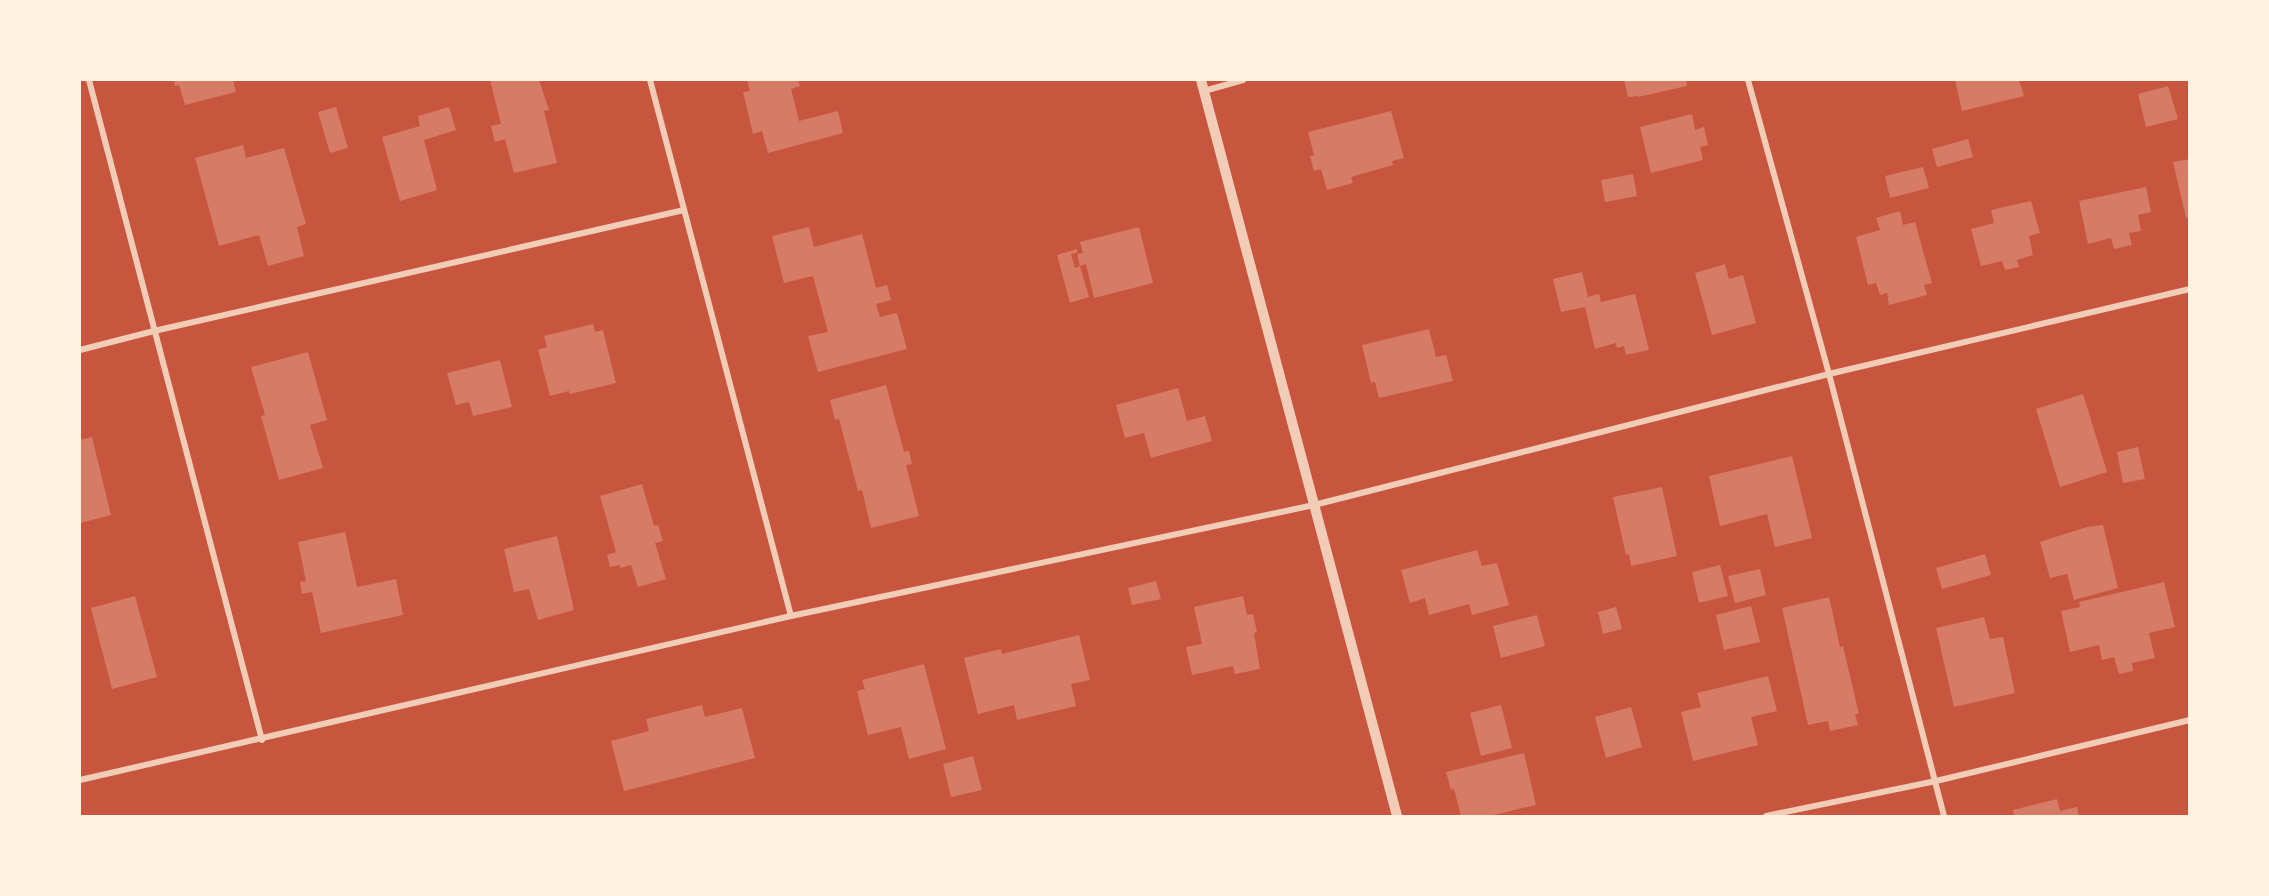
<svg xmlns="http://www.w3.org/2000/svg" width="2269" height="896" viewBox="0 0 2269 896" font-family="Barlow,sans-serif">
  <rect width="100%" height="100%" fill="#c8553d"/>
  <g fill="#d67c66">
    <path d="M 174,80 L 233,80 L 236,92 L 185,105 L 179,85 L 175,86 Z"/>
    <path d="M 490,80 L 539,80 L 549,110 L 544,111 L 557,163 L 514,173 L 505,139 L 495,142 L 491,126 L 501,124 Z"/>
    <path d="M 747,80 L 798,80 L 800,86 L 791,89 L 799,121 L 838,111 L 843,133 L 768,153 L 762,131 L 753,134 L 743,92 L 750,91 Z"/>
    <path d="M 1624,80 L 1686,80 L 1687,86 L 1638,97 L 1637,96 L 1628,97 Z"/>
    <path d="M 1955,80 L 2019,80 L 2024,96 L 1962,111 Z"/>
    <path d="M 2168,86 L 2178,119 L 2146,127 L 2138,94 Z"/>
    <path d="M 336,107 L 348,148 L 330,153 L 318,112 Z"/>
    <path d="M 449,107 L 456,130 L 424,140 L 437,190 L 400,201 L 382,137 L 420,126 L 418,116 Z"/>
    <path d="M 1391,111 L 1404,158 L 1392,161 L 1393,165 L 1351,177 L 1353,183 L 1327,190 L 1321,169 L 1314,171 L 1310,156 L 1314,155 L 1308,132 Z"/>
    <path d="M 1692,114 L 1695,130 L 1704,127 L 1708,145 L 1700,147 L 1703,160 L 1651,173 L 1640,127 Z"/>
    <path d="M 1968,139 L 1973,157 L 1937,167 L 1932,149 Z"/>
    <path d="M 243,145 L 246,158 L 284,148 L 306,224 L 297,227 L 304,256 L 268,266 L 259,235 L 219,246 L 195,158 Z"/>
    <path d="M 2190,159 L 2190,217 L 2186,218 L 2173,162 Z"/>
    <path d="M 1923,167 L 1929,188 L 1890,198 L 1885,176 Z"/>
    <path d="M 1633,174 L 1637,196 L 1605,202 L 1601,180 Z"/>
    <path d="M 2146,187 L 2151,212 L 2138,215 L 2141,231 L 2129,233 L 2132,245 L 2114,249 L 2111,238 L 2088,244 L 2079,201 Z"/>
    <path d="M 2031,201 L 2040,233 L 2029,236 L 2033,255 L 2017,260 L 2019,267 L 2005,270 L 2002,261 L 1981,266 L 1971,229 L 1994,223 L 1991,210 Z"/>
    <path d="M 1900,211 L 1903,225 L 1915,222 L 1932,283 L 1924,285 L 1927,295 L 1889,305 L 1887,293 L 1880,295 L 1876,283 L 1868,285 L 1856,237 L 1880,230 L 1876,218 Z"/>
    <path d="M 809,227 L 814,247 L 862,234 L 876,288 L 887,285 L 891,300 L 876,304 L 880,317 L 897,313 L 907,349 L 818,372 L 808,336 L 828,332 L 813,276 L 784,283 L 772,236 Z"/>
    <path d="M 1139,227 L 1153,283 L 1094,298 L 1086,264 L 1080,266 L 1077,254 L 1083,253 L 1080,242 Z"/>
    <path d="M 1077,249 L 1077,253 L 1071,254 L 1075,268 L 1080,266 L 1089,297 L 1070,303 L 1057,255 Z"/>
    <path d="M 1725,264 L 1729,279 L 1743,275 L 1756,323 L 1712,335 L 1695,273 Z"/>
    <path d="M 1582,272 L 1588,297 L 1599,294 L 1601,302 L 1635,294 L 1649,350 L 1626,355 L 1624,346 L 1617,348 L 1616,343 L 1595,349 L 1585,307 L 1561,312 L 1553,279 Z"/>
    <path d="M 593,324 L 595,332 L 603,330 L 616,383 L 570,394 L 569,391 L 550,396 L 538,350 L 547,347 L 544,336 Z"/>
    <path d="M 1429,329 L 1436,357 L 1446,355 L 1453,381 L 1379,398 L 1375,382 L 1371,383 L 1362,345 Z"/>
    <path d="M 308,352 L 327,420 L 310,425 L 323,468 L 279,480 L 261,416 L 265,415 L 251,367 Z"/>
    <path d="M 500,360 L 512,407 L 473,416 L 469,402 L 456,405 L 447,373 Z"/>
    <path d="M 886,385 L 904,452 L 909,451 L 912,464 L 906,465 L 919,516 L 871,528 L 862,490 L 858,491 L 839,419 L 835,420 L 830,400 Z"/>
    <path d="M 1178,388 L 1187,421 L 1205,416 L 1212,441 L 1151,458 L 1144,433 L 1125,438 L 1116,405 Z"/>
    <path d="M 2083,394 L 2107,472 L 2060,487 L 2036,409 Z"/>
    <path d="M 92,437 L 111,515 L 80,523 L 80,440 Z"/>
    <path d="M 2138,447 L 2145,479 L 2123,483 L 2117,452 Z"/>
    <path d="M 1792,456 L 1812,538 L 1775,547 L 1767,514 L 1720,526 L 1709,476 Z"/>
    <path d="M 642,484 L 654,526 L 658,525 L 663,541 L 655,543 L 666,579 L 638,587 L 631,565 L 620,568 L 620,565 L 610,567 L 607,555 L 616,552 L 600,496 Z"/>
    <path d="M 1662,487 L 1677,556 L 1631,566 L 1629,554 L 1626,555 L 1613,497 Z"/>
    <path d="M 2103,525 L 2118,588 L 2074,600 L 2067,574 L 2050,578 L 2040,542 L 2087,527 Z"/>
    <path d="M 345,532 L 357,587 L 396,579 L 403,615 L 321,633 L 312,592 L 302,594 L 300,582 L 306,581 L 298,542 Z"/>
    <path d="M 557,536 L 574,610 L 538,620 L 529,589 L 514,592 L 504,549 Z"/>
    <path d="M 1477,550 L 1482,566 L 1497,563 L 1509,605 L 1472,615 L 1469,604 L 1429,615 L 1425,598 L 1410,603 L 1401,570 Z"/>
    <path d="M 1985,554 L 1991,575 L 1942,589 L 1936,568 Z"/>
    <path d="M 1720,565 L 1728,596 L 1699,603 L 1692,572 Z"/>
    <path d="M 1760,569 L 1766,595 L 1735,603 L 1728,576 Z"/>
    <path d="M 1156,581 L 1161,599 L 1132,605 L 1128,588 Z"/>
    <path d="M 2164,582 L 2175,627 L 2149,633 L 2155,658 L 2132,663 L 2133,671 L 2119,674 L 2114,657 L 2102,660 L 2099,645 L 2070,652 L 2061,611 L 2080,607 L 2079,602 Z"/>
    <path d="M 135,596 L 157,677 L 112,689 L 91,608 Z"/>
    <path d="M 1243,596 L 1247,615 L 1253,614 L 1257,632 L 1254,633 L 1260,669 L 1235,674 L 1233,666 L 1192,675 L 1186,647 L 1202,644 L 1194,607 Z"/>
    <path d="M 1829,597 L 1840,647 L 1843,646 L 1859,714 L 1855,714 L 1858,725 L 1830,731 L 1828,721 L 1808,725 L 1782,608 Z"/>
    <path d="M 1751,606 L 1760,642 L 1724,650 L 1716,615 Z"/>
    <path d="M 1616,607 L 1622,629 L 1603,634 L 1598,612 Z"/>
    <path d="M 1537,615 L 1545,646 L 1501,658 L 1493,626 Z"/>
    <path d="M 1984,617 L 1990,639 L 2003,637 L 2015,693 L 1954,707 L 1936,628 Z"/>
    <path d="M 1079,635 L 1090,680 L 1071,684 L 1076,706 L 1017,720 L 1014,705 L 978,714 L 964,658 L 1001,649 L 1002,654 Z"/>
    <path d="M 924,664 L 946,749 L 909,759 L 901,727 L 868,735 L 857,691 L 865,689 L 862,680 Z"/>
    <path d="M 1768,676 L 1777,711 L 1751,717 L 1758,745 L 1693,761 L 1681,712 L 1701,707 L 1697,693 Z"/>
    <path d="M 702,705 L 705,717 L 742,708 L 755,758 L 624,791 L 611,741 L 649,731 L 646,719 Z"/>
    <path d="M 1501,705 L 1512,748 L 1481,756 L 1470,713 Z"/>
    <path d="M 1631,707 L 1642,747 L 1606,758 L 1595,717 Z"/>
    <path d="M 1524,753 L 1536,805 L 1489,816 L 1461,816 L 1454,789 L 1451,790 L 1446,772 Z"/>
    <path d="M 973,756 L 982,790 L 951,797 L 943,764 Z"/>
    <path d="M 2057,799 L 2060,811 L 2077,807 L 2079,816 L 2014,816 L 2013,810 Z"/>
  </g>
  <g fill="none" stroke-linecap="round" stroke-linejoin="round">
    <g stroke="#f1ccb7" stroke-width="6">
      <path d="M 89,80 L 262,740"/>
      <path d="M 650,80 L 791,616"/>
      <path d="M 1748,80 L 1829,374 L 1944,816"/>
      <path d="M 1204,91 L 1243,80"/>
      <path d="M 80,350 L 154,331 L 684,210"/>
      <path d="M 80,780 L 791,616 L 1314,505 L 1829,374 L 2190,289"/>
      <path d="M 1766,816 L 1936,781 L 2190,720"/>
    </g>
    <path stroke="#f1ccb7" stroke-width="10" d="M 1201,80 L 1397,816"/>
  </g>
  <rect width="2269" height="896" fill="none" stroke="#fff3e0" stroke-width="162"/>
</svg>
